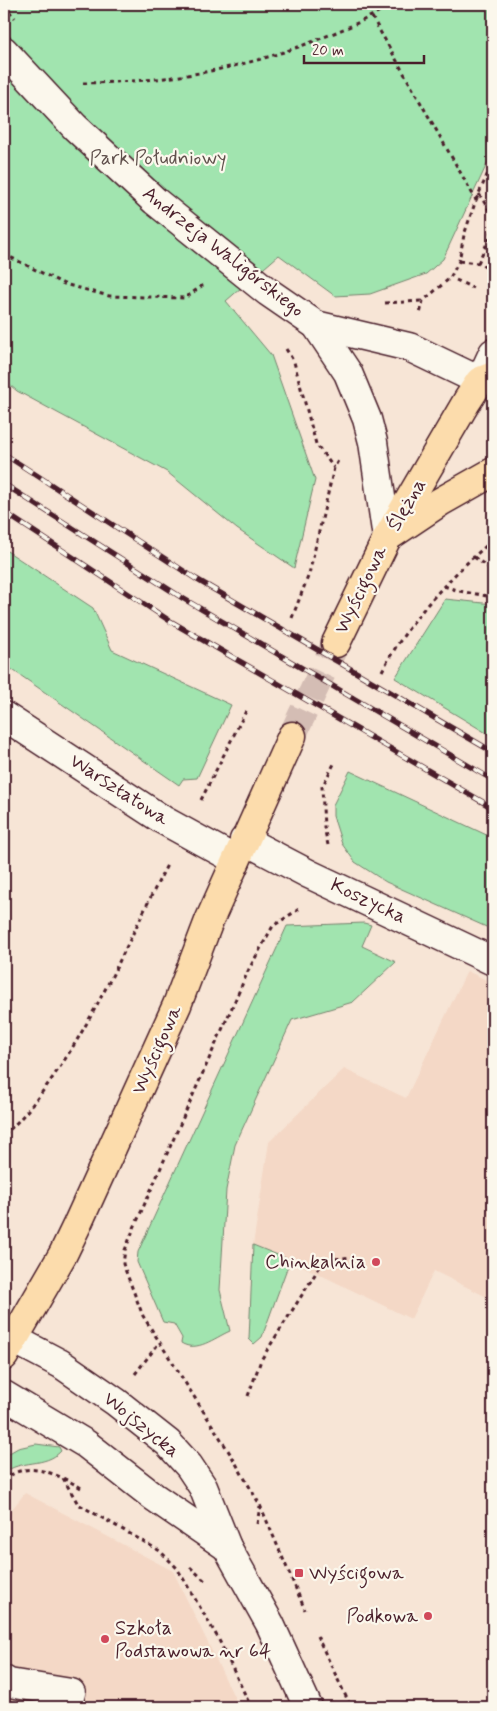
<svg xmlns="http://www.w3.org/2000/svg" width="497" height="1711" viewBox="0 0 497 1711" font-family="Mynerve,sans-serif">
  <rect width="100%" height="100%" fill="#f7e5d6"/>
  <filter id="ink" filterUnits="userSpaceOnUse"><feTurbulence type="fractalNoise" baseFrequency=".02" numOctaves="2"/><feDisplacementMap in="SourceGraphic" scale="10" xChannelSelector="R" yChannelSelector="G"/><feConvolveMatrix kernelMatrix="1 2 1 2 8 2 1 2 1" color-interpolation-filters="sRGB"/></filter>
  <g filter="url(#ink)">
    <g fill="#f4d8c6">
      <path d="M 467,971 L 493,983 L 493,1300 L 434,1271 L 411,1319 L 290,1260 L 253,1245 L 269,1142 L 344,1069 L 406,1098 Z"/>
      <path d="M 25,1493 L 173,1571 L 239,1707 L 4,1707 L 4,1519 Z"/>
    </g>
    <g fill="#a1e4af" stroke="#76826d">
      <path d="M 4,4 L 493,4 L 493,151 L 443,259 L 426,274 L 370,294 L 335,296 L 279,255 L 226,301 L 271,355 L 315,480 L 294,568 L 237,529 L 167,472 L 17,391 L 4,380 Z"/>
      <path d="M 4,549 L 93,608 L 112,650 L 231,705 L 197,778 L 183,779 L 179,785 L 4,664 Z"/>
      <path d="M 445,599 L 493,604 L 493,737 L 395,678 Z"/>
      <path d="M 350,771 L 493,838 L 493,930 L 386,882 L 355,862 L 342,844 L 333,816 L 333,805 Z"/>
      <path d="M 364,923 L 371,925 L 362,946 L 396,962 L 353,1002 L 292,1020 L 235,1145 L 226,1190 L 220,1290 L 230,1331 C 214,1338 197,1353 181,1343 L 182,1338 L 174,1324 L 163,1322 L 137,1262 L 138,1252 L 287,926 Z"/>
      <path d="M 253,1245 L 290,1260 L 262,1337 L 254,1344 L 249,1339 Z"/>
      <path d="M 36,1444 L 59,1447 L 61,1451 C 45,1468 20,1459 4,1473 L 4,1456 L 18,1448 Z"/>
    </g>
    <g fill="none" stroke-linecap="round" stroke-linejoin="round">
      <path stroke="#d4bdb4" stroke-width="28" stroke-dasharray="28 14" stroke-linecap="butt" d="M 292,736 L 336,643"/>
      <g stroke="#4a1f2b" stroke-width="31">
        <g id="minor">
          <path d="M 4,51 L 75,127 L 155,201 L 268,292 L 316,325 L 348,373 L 367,419 L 373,442 L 387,538"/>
          <path d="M 316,325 L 409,347 L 480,381 L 493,353"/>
          <path d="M 4,716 L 163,820 L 236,860"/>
          <path d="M 244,840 L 309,874 L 493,961"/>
          <path d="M 4,1334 L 61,1364 L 116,1402 L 168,1443 L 189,1466 L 203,1487 L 227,1547 L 270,1624 L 308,1707"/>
          <path d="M 4,1395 L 86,1444 L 154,1497 L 227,1547"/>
          <path d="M 4,1680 L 9,1683 L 71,1693"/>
        </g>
      </g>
      <g stroke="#4a1f2b" stroke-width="31">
        <g id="major">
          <path d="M 392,534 L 440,502 L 493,472"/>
          <path d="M 336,643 L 387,538 L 467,401 L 480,381 L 493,376"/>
          <path d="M 4,1356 L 63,1254 L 77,1225 L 177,1005 L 209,921 L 292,736"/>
        </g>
      </g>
      <g stroke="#4a1f2b" stroke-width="3" stroke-dasharray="4 4" stroke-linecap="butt">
        <path d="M 4,5 L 15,18"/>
        <path d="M 372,17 L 476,200 L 464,235 L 459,261 L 450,278 L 423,301 L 420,314"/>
        <path d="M 83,83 C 170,82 248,69 329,35 C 351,26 371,18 390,4"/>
        <path d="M 479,194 L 493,216"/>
        <path d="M 476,200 L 493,162"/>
        <path d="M 4,254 L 64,284 L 109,296 L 185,298 L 203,285"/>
        <path d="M 459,261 L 478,263 L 493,271"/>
        <path d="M 478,263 L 493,230"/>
        <path d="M 456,280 L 473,288"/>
        <path d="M 385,303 L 423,301"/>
        <path d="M 286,349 L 294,362 L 316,444 L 334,468"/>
        <path d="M 474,557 L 493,571"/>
        <path d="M 444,586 L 459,591 L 493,597"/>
        <path d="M 292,618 L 309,574 L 334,468 L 339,459"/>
        <path d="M 382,671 C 409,620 449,577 493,540"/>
        <path d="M 201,800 L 247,709"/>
        <path d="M 328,845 L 324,827 L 322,787 L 335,762"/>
        <path d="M 299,909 L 273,926 L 249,969 L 134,1228 L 125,1250 L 123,1264 L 143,1316 L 231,1455 L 260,1505 L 305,1610"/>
        <path d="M 4,1135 C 23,1118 38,1098 53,1077 C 100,1010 130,936 168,863"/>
        <path d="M 135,1374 L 159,1343"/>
        <path d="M 248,1396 L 261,1360 L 324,1260 L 353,1257"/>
        <path d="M 63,1478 L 78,1504 L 160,1551 L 177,1568 L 218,1638 L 251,1707"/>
        <path d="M 4,1481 C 26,1457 61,1476 83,1489"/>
        <path d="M 257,1524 L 260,1506"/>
        <path d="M 190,1567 L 205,1581"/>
        <path d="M 317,1636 L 351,1707"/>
      </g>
      <use href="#minor" stroke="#fbf7ec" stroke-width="28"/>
      <use href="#major" stroke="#fcdcac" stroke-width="28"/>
      <g stroke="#4a1f2b" stroke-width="5.5">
        <g id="rail">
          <path d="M 4,454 L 196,579 L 493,752"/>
          <path d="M 4,484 L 184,599 L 493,780"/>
          <path d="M 4,512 L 170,621 L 493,808"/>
        </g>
      </g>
      <use href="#rail" stroke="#fbf7ec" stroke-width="4" stroke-dasharray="11" stroke-linecap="butt"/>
    </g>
  </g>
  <g fill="#d1495b" stroke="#fbf7ec" stroke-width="2">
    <circle cx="376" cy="1262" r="5"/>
    <rect x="294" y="1568" width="10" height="10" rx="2.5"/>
    <circle cx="428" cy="1616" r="5"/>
    <circle cx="105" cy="1639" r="5"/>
  </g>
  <g text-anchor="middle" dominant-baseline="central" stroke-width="4.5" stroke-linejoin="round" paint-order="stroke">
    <g font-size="20" fill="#60504c" stroke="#fbf7ec">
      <text x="158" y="158">Park Południowy</text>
    </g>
    <g font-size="20" fill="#4a1f2b" stroke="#fbf7ec">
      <text transform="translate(223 252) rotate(38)">Andrzeja Waligórskiego</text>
      <text transform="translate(407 505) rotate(-60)">Ślężna</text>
      <text transform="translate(361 590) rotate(-64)">Wyścigowa</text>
      <text transform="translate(119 790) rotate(33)">Warsztatowa</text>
      <text transform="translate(368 901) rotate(25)">Koszycka</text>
      <text transform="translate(157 1050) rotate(-66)">Wyścigowa</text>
      <text transform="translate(141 1425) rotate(39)">Wojszycka</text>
    </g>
    <g font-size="20" fill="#4a1f2b" stroke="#fbf7ec" text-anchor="end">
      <text x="366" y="1262">Chinkalnia</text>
      <text x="309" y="1573" text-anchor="start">Wyścigowa</text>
      <text x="418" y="1616">Podkowa</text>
      <text x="115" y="1628" text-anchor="start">Szkoła<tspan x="115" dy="23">Podstawowa nr 64</tspan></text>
    </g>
  </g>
  <rect width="497" height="1711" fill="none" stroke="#fbf7ec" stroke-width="20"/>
  <rect x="10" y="10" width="477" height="1691" fill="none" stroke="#4a1f2b" stroke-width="2" filter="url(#ink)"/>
  <path d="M304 55v8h120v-8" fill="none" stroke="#4a1f2b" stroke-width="2.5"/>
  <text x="312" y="55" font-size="15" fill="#4a1f2b" stroke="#fbf7ec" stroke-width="4" paint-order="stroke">20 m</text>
</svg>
